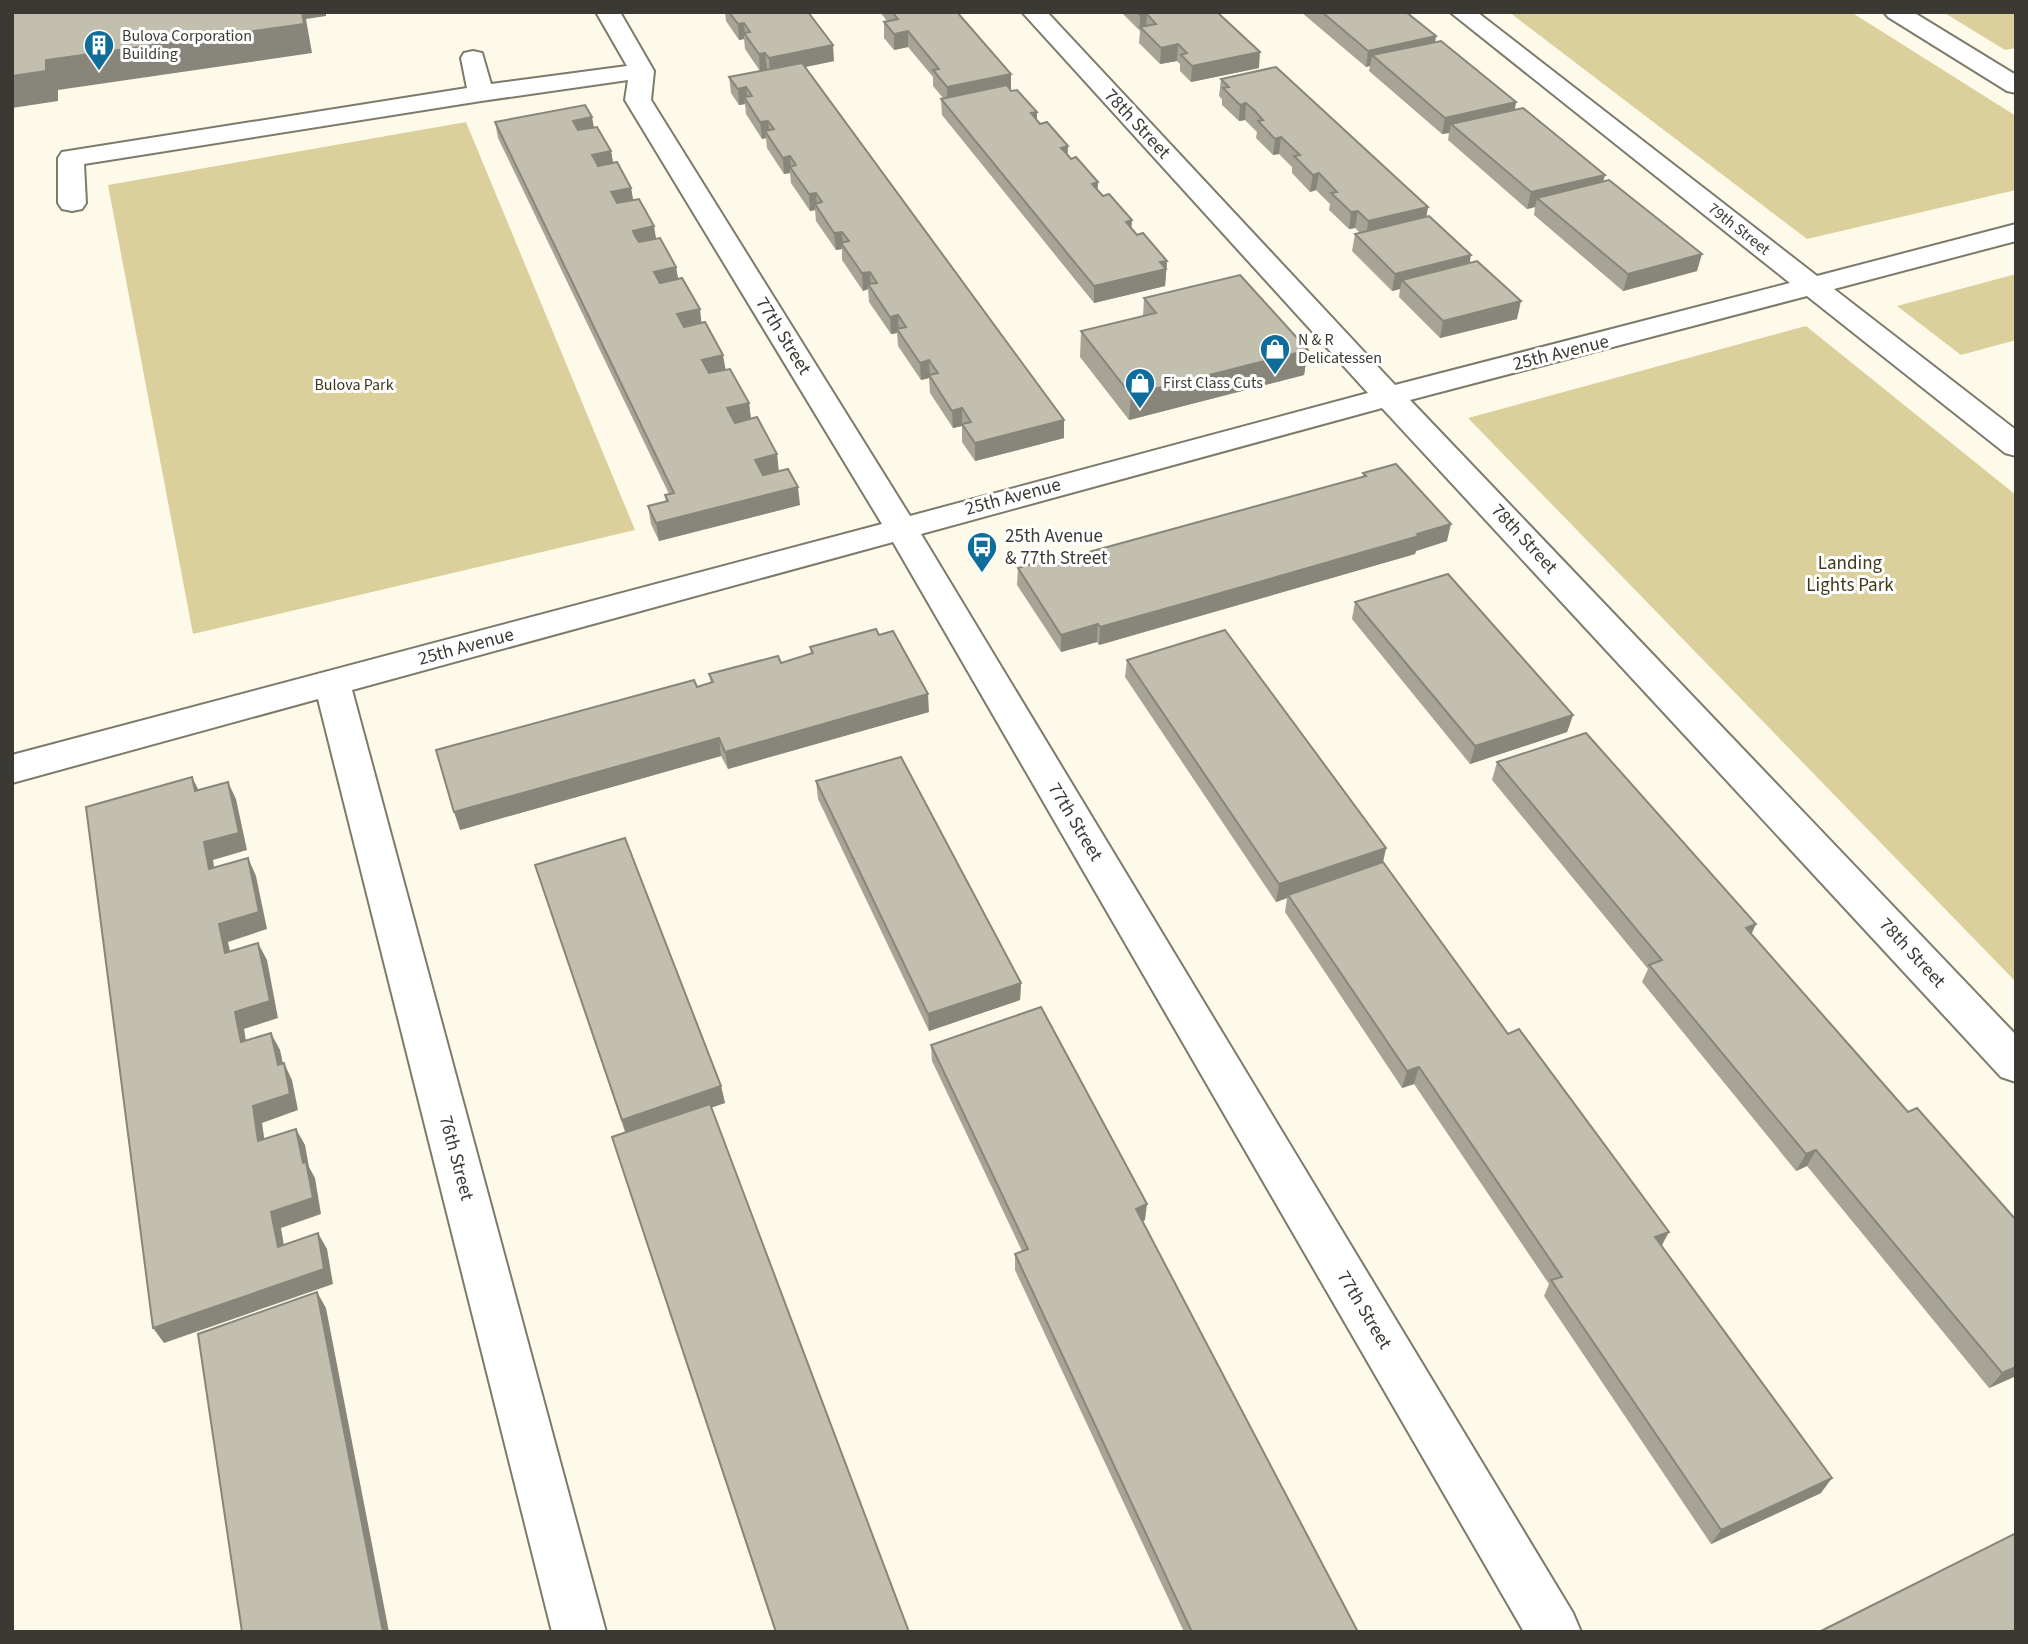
<svg xmlns="http://www.w3.org/2000/svg" width="2028" height="1644" viewBox="0 0 2028 1644" font-family="'Source Sans 3',sans-serif">
  <rect width="100%" height="100%" fill="#fefaea"/>
  <g fill="#dbd09c">
    <path d="M 1509,12 L 1851,12 L 2016,116 L 2016,190 L 1807,239 Z"/>
    <path d="M 1943,12 L 2016,12 L 2016,48 L 2005,50 Z"/>
    <path d="M 466,122 L 635,530 L 193,634 L 108,185 Z"/>
    <path d="M 2016,274 L 2016,340 L 1961,355 L 1897,306 Z"/>
    <path d="M 1806,326 L 2016,495 L 2016,982 L 1468,418 Z"/>
  </g>
  <g fill="none" stroke-linecap="round" stroke-linejoin="round">
    <g stroke="#7d7a6b" stroke-width="4">
      <g id="minor">
        <path d="M 596,12 L 620,12 L 654,71 L 651,100 L 910,516 L 1368,393 L 1022,12 L 1047,12 L 1395,385 L 1790,283 L 1450,12 L 1477,12 L 1817,276 L 2016,224 L 2016,241 L 1834,289 L 2016,430 L 2016,456 L 2005,453 L 1807,296 L 1410,400 L 2016,1035 L 2016,1082 L 2001,1077 L 1382,408 L 921,534 L 1573,1613 L 1581,1632 L 1524,1632 L 893,542 L 352,690 L 606,1632 L 552,1632 L 318,699 L 12,783 L 12,755 L 882,524 L 625,100 L 628,80 L 481,101 L 84,164 L 86,203 L 82,209 L 72,211 L 62,209 L 58,203 L 58,158 L 62,152 L 467,88 L 461,58 L 464,53 L 473,51 L 482,53 L 491,84 L 627,66 Z"/>
        <path d="M 1884,12 L 1913,12 L 2016,75 L 2016,93 L 2007,91 L 1888,17 Z"/>
      </g>
    </g>
    <use href="#minor" fill="#fff" fill-rule="evenodd"/>
  </g>
  <g fill="#a7a496">
    <path d="M 725,12 L 808,12 L 834,61 L 806,67 L 1064,420 L 1064,438 L 975,461 L 962,442 L 962,426 L 953,428 L 930,393 L 929,378 L 921,380 L 898,346 L 897,333 L 891,334 L 869,302 L 868,289 L 863,291 L 842,260 L 842,249 L 836,250 L 816,221 L 815,210 L 810,211 L 791,183 L 790,173 L 784,174 L 767,148 L 766,138 L 762,139 L 746,114 L 745,104 L 739,105 L 731,93 L 729,77 L 760,71 L 745,49 L 744,39 L 739,40 L 726,21 Z"/>
    <path d="M 880,12 L 957,12 L 1011,74 L 1011,90 L 1037,112 L 1037,119 L 1040,124 L 1068,146 L 1067,155 L 1098,182 L 1097,190 L 1137,235 L 1167,261 L 1165,286 L 1094,303 L 942,115 L 941,99 L 943,98 L 933,86 L 933,77 L 908,47 L 894,50 L 884,38 L 884,22 L 887,21 Z"/>
    <path d="M 1121,12 L 1217,12 L 1259,68 L 1191,82 L 1180,71 L 1180,64 L 1177,61 L 1160,64 L 1139,43 L 1140,31 Z"/>
    <path d="M 1301,12 L 1406,12 L 1436,36 L 1435,42 L 1516,102 L 1515,109 L 1605,175 L 1603,181 L 1697,271 L 1623,291 L 1534,215 L 1535,207 L 1527,209 L 1448,140 L 1449,133 L 1442,134 L 1369,71 L 1370,66 L 1366,67 Z"/>
    <path d="M 1221,79 L 1428,207 L 1426,217 L 1469,263 L 1517,319 L 1440,338 L 1399,297 L 1400,289 L 1392,291 L 1352,251 L 1355,234 L 1360,233 L 1355,228 L 1349,229 L 1329,210 L 1330,204 L 1316,190 L 1310,192 L 1292,173 L 1292,167 L 1279,154 L 1273,155 L 1256,138 L 1257,132 L 1245,120 L 1239,121 L 1222,105 L 1222,99 L 1219,96 Z"/>
    <path d="M 495,122 L 593,127 L 611,151 L 613,163 L 631,188 L 633,200 L 656,239 L 676,267 L 678,279 L 725,370 L 749,403 L 751,419 L 777,454 L 778,471 L 800,505 L 659,541 L 651,524 L 648,506 L 666,502 L 665,495 L 669,494 L 498,138 Z"/>
    <path d="M 1144,298 L 1308,350 L 1304,375 L 1129,420 L 1080,357 L 1081,331 L 1143,316 Z"/>
    <path d="M 1363,473 L 1447,541 L 1416,551 L 1415,554 L 1099,645 L 1097,642 L 1061,652 L 1017,585 L 1018,568 L 1056,561 L 1363,477 Z"/>
    <path d="M 1355,602 L 1573,715 L 1567,732 L 1470,764 L 1352,619 Z"/>
    <path d="M 810,647 L 929,712 L 728,769 L 721,756 L 460,830 L 697,687 L 711,683 L 709,674 L 781,663 L 811,654 Z"/>
    <path d="M 1127,660 L 1386,848 L 1383,863 L 1661,1246 L 1821,1493 L 1711,1544 L 1544,1296 L 1549,1284 L 1414,1084 L 1402,1088 L 1285,912 L 1287,898 L 1276,902 L 1125,677 Z"/>
    <path d="M 1497,762 L 1751,935 L 1908,1112 L 2016,1220 L 2016,1376 L 1989,1388 L 1807,1166 L 1796,1171 L 1642,982 L 1648,969 L 1492,780 Z"/>
    <path d="M 816,781 L 1021,983 L 1020,1000 L 929,1031 L 818,799 Z"/>
    <path d="M 535,865 L 721,1086 L 725,1103 L 711,1107 L 909,1632 L 775,1632 L 617,1153 L 612,1137 L 625,1132 Z"/>
    <path d="M 931,1045 L 1145,1220 L 1142,1221 L 1358,1632 L 1184,1632 L 1015,1270 L 1015,1254 L 1022,1251 L 932,1061 Z"/>
  </g>
  <g fill="#88867a">
    <path d="M 302,12 L 326,12 L 326,16 L 306,19 L 312,53 L 58,90 L 58,101 L 12,108 L 12,76 L 46,60 Z"/>
    <path d="M 1147,14 L 1146,30 L 1140,27 L 1140,31 L 1140,15 Z"/>
    <path d="M 744,23 L 745,36 L 744,33 L 744,39 L 739,40 L 738,24 Z"/>
    <path d="M 908,31 L 908,47 L 894,50 L 894,34 Z"/>
    <path d="M 1436,36 L 1433,52 L 1372,55 L 1370,66 L 1366,67 L 1368,51 Z"/>
    <path d="M 1178,44 L 1177,61 L 1160,64 L 1161,48 Z"/>
    <path d="M 833,45 L 834,61 L 770,74 L 769,58 Z"/>
    <path d="M 1260,52 L 1259,68 L 1191,82 L 1192,66 Z"/>
    <path d="M 765,53 L 767,69 L 760,71 L 759,54 Z"/>
    <path d="M 1011,74 L 1011,91 L 947,104 L 947,87 Z"/>
    <path d="M 746,87 L 748,103 L 744,97 L 745,104 L 739,105 L 738,89 Z"/>
    <path d="M 1516,102 L 1513,119 L 1451,124 L 1449,133 L 1442,134 L 1445,118 Z"/>
    <path d="M 1246,103 L 1245,120 L 1239,121 L 1240,105 Z"/>
    <path d="M 1037,112 L 1037,128 L 1031,113 Z"/>
    <path d="M 592,117 L 595,133 L 576,137 L 573,121 Z"/>
    <path d="M 768,121 L 770,137 L 765,131 L 766,138 L 762,139 L 760,122 Z"/>
    <path d="M 1281,137 L 1279,154 L 1273,155 L 1275,139 Z"/>
    <path d="M 1068,146 L 1067,163 L 1061,148 Z"/>
    <path d="M 611,151 L 614,168 L 595,172 L 592,155 Z"/>
    <path d="M 790,156 L 791,169 L 790,167 L 790,173 L 784,174 L 783,158 Z"/>
    <path d="M 1319,173 L 1316,190 L 1310,192 L 1313,175 Z"/>
    <path d="M 1605,175 L 1600,192 L 1537,198 L 1535,207 L 1527,209 L 1531,192 Z"/>
    <path d="M 1098,182 L 1097,199 L 1092,184 Z"/>
    <path d="M 631,188 L 634,205 L 614,209 L 611,192 Z"/>
    <path d="M 816,193 L 817,208 L 815,204 L 815,210 L 810,211 L 809,194 Z"/>
    <path d="M 1428,207 L 1425,224 L 1366,238 L 1368,221 Z"/>
    <path d="M 1358,211 L 1355,228 L 1349,229 L 1351,212 Z"/>
    <path d="M 1132,220 L 1131,237 L 1126,222 Z"/>
    <path d="M 654,226 L 657,244 L 636,248 L 633,231 Z"/>
    <path d="M 842,232 L 843,246 L 841,243 L 842,249 L 836,250 L 834,233 Z"/>
    <path d="M 1702,254 L 1697,271 L 1623,291 L 1628,274 Z"/>
    <path d="M 1471,255 L 1468,272 L 1402,280 L 1400,289 L 1392,291 L 1395,274 Z"/>
    <path d="M 1167,261 L 1165,286 L 1094,303 L 1094,286 Z"/>
    <path d="M 676,267 L 679,284 L 657,289 L 654,272 Z"/>
    <path d="M 870,272 L 871,288 L 868,284 L 868,289 L 863,291 L 862,273 Z"/>
    <path d="M 1521,301 L 1517,319 L 1440,338 L 1443,321 Z"/>
    <path d="M 700,309 L 702,327 L 679,332 L 677,314 Z"/>
    <path d="M 898,315 L 899,332 L 897,329 L 897,333 L 891,334 L 890,317 Z"/>
    <path d="M 1308,350 L 1304,375 L 1129,420 L 1131,395 Z"/>
    <path d="M 723,355 L 726,372 L 704,377 L 702,360 Z"/>
    <path d="M 929,360 L 930,377 L 929,375 L 929,378 L 921,380 L 920,363 Z"/>
    <path d="M 749,403 L 751,420 L 730,426 L 727,408 Z"/>
    <path d="M 962,408 L 962,426 L 953,428 L 952,411 Z"/>
    <path d="M 1064,420 L 1064,438 L 975,461 L 975,443 Z"/>
    <path d="M 777,454 L 779,472 L 757,477 L 755,460 Z"/>
    <path d="M 798,487 L 800,505 L 659,541 L 656,523 Z"/>
    <path d="M 1451,524 L 1447,541 L 1416,551 L 1415,554 L 1099,645 L 1100,627 Z"/>
    <path d="M 1098,624 L 1097,642 L 1061,652 L 1061,635 Z"/>
    <path d="M 928,694 L 929,712 L 728,769 L 725,752 Z"/>
    <path d="M 1573,715 L 1567,732 L 1470,764 L 1475,746 Z"/>
    <path d="M 719,738 L 721,756 L 460,830 L 454,812 Z"/>
    <path d="M 192,777 L 201,795 L 195,791 Z"/>
    <path d="M 228,782 L 236,799 L 247,850 L 213,860 L 217,886 L 209,869 L 204,842 Z"/>
    <path d="M 1386,848 L 1382,865 L 1288,895 L 1287,898 L 1276,902 L 1279,884 Z"/>
    <path d="M 248,858 L 256,876 L 267,929 L 228,942 L 234,970 L 225,953 L 219,924 Z"/>
    <path d="M 1756,924 L 1748,942 L 1746,928 Z"/>
    <path d="M 258,943 L 267,960 L 278,1018 L 244,1029 L 249,1059 L 241,1042 L 235,1012 Z"/>
    <path d="M 1021,983 L 1020,1000 L 929,1031 L 928,1014 Z"/>
    <path d="M 271,1033 L 280,1050 L 287,1082 L 278,1065 Z"/>
    <path d="M 284,1063 L 292,1080 L 298,1110 L 262,1123 L 267,1157 L 258,1141 L 253,1106 Z"/>
    <path d="M 1419,1067 L 1414,1084 L 1402,1088 L 1407,1071 Z"/>
    <path d="M 721,1086 L 725,1103 L 627,1137 L 622,1120 Z"/>
    <path d="M 296,1129 L 305,1145 L 309,1167 L 315,1178 L 321,1214 L 281,1228 L 287,1263 L 278,1247 L 271,1212 L 303,1163 Z"/>
    <path d="M 1816,1150 L 1807,1166 L 1796,1171 L 1806,1154 Z"/>
    <path d="M 1147,1204 L 1145,1220 L 1134,1225 L 1136,1209 Z"/>
    <path d="M 1669,1232 L 1661,1247 L 1655,1237 Z"/>
    <path d="M 318,1233 L 327,1249 L 333,1284 L 164,1343 L 153,1328 Z"/>
    <path d="M 317,1292 L 326,1308 L 389,1632 L 383,1632 Z"/>
    <path d="M 2016,1367 L 2016,1376 L 1989,1388 L 2002,1373 Z"/>
    <path d="M 1832,1478 L 1821,1493 L 1711,1544 L 1721,1530 Z"/>
  </g>
  <g fill="#c2bfaf" stroke="#88867a" stroke-width="2">
    <path d="M 12,12 L 302,12 L 304,24 L 46,60 L 46,71 L 12,76 Z"/>
    <path d="M 729,12 L 808,12 L 833,45 L 769,58 L 765,53 L 759,54 L 744,33 L 750,32 L 744,23 L 738,24 Z"/>
    <path d="M 892,12 L 957,12 L 1011,74 L 947,87 L 933,70 L 939,69 L 908,31 L 894,34 L 884,22 L 898,19 Z"/>
    <path d="M 1137,12 L 1217,12 L 1260,52 L 1192,66 L 1181,55 L 1187,53 L 1178,44 L 1161,48 L 1140,27 L 1156,24 L 1147,14 L 1140,15 Z"/>
    <path d="M 1322,12 L 1406,12 L 1436,36 L 1368,51 Z"/>
    <path d="M 1441,41 L 1516,102 L 1445,118 L 1372,55 Z"/>
    <path d="M 802,63 L 1064,420 L 975,443 L 962,424 L 971,422 L 962,408 L 952,411 L 929,375 L 938,373 L 933,366 L 929,360 L 920,363 L 897,329 L 906,327 L 898,315 L 890,317 L 868,284 L 877,283 L 870,272 L 862,273 L 841,243 L 849,241 L 842,232 L 834,233 L 815,204 L 822,202 L 816,193 L 809,194 L 790,167 L 796,165 L 790,156 L 783,158 L 765,131 L 774,129 L 768,121 L 760,122 L 744,97 L 752,96 L 746,87 L 738,89 L 729,77 Z"/>
    <path d="M 1276,67 L 1428,207 L 1368,221 L 1358,211 L 1351,212 L 1331,193 L 1337,192 L 1319,173 L 1313,175 L 1294,156 L 1300,155 L 1281,137 L 1275,139 L 1258,121 L 1263,120 L 1255,111 L 1246,103 L 1240,105 L 1223,88 L 1229,87 L 1221,79 Z"/>
    <path d="M 1007,85 L 1011,91 L 1017,90 L 1037,112 L 1031,113 L 1035,118 L 1040,124 L 1047,122 L 1068,146 L 1061,148 L 1066,153 L 1071,159 L 1076,157 L 1098,182 L 1092,184 L 1103,196 L 1109,194 L 1132,220 L 1126,222 L 1137,235 L 1143,233 L 1167,261 L 1160,262 L 1166,269 L 1094,286 L 941,99 Z"/>
    <path d="M 585,105 L 592,117 L 573,121 L 578,130 L 597,127 L 611,151 L 592,155 L 595,160 L 598,166 L 617,162 L 631,188 L 611,192 L 614,197 L 617,203 L 639,199 L 654,226 L 633,231 L 635,236 L 639,242 L 660,238 L 676,267 L 654,272 L 660,283 L 682,278 L 700,309 L 677,314 L 684,327 L 705,322 L 723,355 L 702,360 L 709,373 L 730,369 L 749,403 L 727,408 L 735,423 L 757,417 L 777,454 L 755,460 L 763,475 L 788,469 L 798,487 L 656,523 L 648,506 L 668,501 L 665,495 L 674,493 L 495,122 Z"/>
    <path d="M 1523,108 L 1605,175 L 1531,192 L 1451,124 Z"/>
    <path d="M 1609,180 L 1702,254 L 1628,274 L 1537,198 Z"/>
    <path d="M 1429,216 L 1471,255 L 1395,274 L 1355,234 Z"/>
    <path d="M 1477,261 L 1521,301 L 1443,321 L 1402,280 Z"/>
    <path d="M 1240,275 L 1308,350 L 1131,395 L 1081,331 L 1156,313 L 1144,298 Z"/>
    <path d="M 1396,464 L 1451,524 L 1417,534 L 1419,536 L 1182,604 L 1100,627 L 1098,624 L 1061,635 L 1018,568 L 1054,557 L 1056,561 L 1366,476 L 1363,473 Z"/>
    <path d="M 1448,574 L 1573,715 L 1475,746 L 1355,602 Z"/>
    <path d="M 876,629 L 879,635 L 893,631 L 928,694 L 725,752 L 719,738 L 454,812 L 436,750 L 694,680 L 697,687 L 713,682 L 709,674 L 778,656 L 781,663 L 813,653 L 810,647 Z"/>
    <path d="M 1225,630 L 1386,848 L 1279,884 L 1127,660 Z"/>
    <path d="M 1586,733 L 1756,924 L 1746,928 L 1865,1063 L 1908,1112 L 1917,1108 L 2016,1220 L 2016,1367 L 2002,1373 L 1816,1150 L 1806,1154 L 1649,965 L 1662,960 L 1497,762 Z"/>
    <path d="M 901,757 L 1021,983 L 928,1014 L 816,781 Z"/>
    <path d="M 192,777 L 195,791 L 228,782 L 239,833 L 204,842 L 209,869 L 248,858 L 259,912 L 219,924 L 225,953 L 258,943 L 270,1001 L 235,1012 L 241,1042 L 271,1033 L 278,1065 L 284,1063 L 290,1094 L 253,1106 L 258,1141 L 296,1129 L 303,1163 L 306,1162 L 313,1198 L 271,1212 L 278,1247 L 318,1233 L 324,1269 L 153,1328 L 86,807 Z"/>
    <path d="M 625,838 L 721,1086 L 622,1120 L 535,865 Z"/>
    <path d="M 1383,862 L 1508,1034 L 1519,1029 L 1669,1232 L 1655,1237 L 1832,1478 L 1721,1530 L 1551,1280 L 1562,1277 L 1419,1067 L 1407,1071 L 1288,895 Z"/>
    <path d="M 1041,1007 L 1147,1204 L 1136,1209 L 1358,1632 L 1192,1632 L 1015,1254 L 1028,1249 L 931,1045 Z"/>
    <path d="M 710,1104 L 909,1632 L 776,1632 L 612,1137 Z"/>
    <path d="M 317,1292 L 383,1632 L 242,1632 L 198,1334 Z"/>
    <path d="M 2016,1533 L 2016,1632 L 1819,1632 Z"/>
  </g>
  <defs>
    <g id="building-pin" transform="scale(1.575)"><path d="M0 17L-7.5 6A9.5 9.5 0 1 1 7.5 6Z" fill="#0e6d9b" stroke="#fff"/><path d="M-4-6H4V6H1V3H-1V6H-4ZM-2.5-4.3h1.7v1.8h-1.7ZM.8-4.3h1.7v1.8H.8ZM-2.5-1h1.7V.8h-1.7ZM.8-1h1.7V.8H.8Z" fill="#fff"/></g>
    <g id="shop-pin" transform="scale(1.575)"><path d="M0 17L-7.5 6A9.5 9.5 0 1 1 7.5 6Z" fill="#0e6d9b" stroke="#fff"/><path d="M-5-2.5h2.3a2.7 3.5 0 0 1 5.4 0H5L5.5 6h-11ZM-1.5-2.5h3a1.5 2.3 0 0 0-3 0Z" fill="#fff"/></g>
    <g id="bus-pin" transform="scale(1.575)"><path d="M0 17L-7.5 6A9.5 9.5 0 1 1 7.5 6Z" fill="#0e6d9b" stroke="#fff"/><path d="M-5-6H5V4H4V6H2V4H-2V6H-4V4H-5ZM-3.5-4V0h7V-4ZM-3.5 1.2v1.5H-2V1.2ZM2 1.2v1.5H3.5V1.2Z" fill="#fff"/></g>
  </defs>
  <g fill-rule="evenodd">
    <use href="#building-pin" x="99" y="45"/>
    <use href="#shop-pin" x="1275" y="349"/>
    <use href="#shop-pin" x="1140" y="383"/>
    <use href="#bus-pin" x="982" y="547"/>
  </g>
  <g text-anchor="middle" dominant-baseline="central" stroke-width="6" stroke-linejoin="round" paint-order="stroke">
    <g font-size="16" fill="#3b3933" stroke="#fff" text-anchor="start">
      <text x="122" y="36">Bulova Corporation<tspan x="122" dy="18">Building</tspan></text>
      <text x="1298" y="340">N &amp; R<tspan x="1298" dy="18">Delicatessen</tspan></text>
      <text x="1163" y="383">First Class Cuts</text>
    </g>
    <g font-size="16" fill="#3b3933" stroke="#fff">
      <text transform="translate(1739 229) rotate(38)">79th Street</text>
    </g>
    <g font-size="16" fill="#3f3818" stroke="#fff">
      <text x="354" y="385">Bulova Park</text>
    </g>
    <g font-size="19" fill="#3b3933" stroke="#fff">
      <text transform="translate(1137 124) rotate(47)">78th Street</text>
      <text transform="translate(783 336) rotate(58)">77th Street</text>
      <text transform="translate(1561 353) rotate(-14)">25th Avenue</text>
      <text transform="translate(1013 497) rotate(-15)">25th Avenue</text>
      <text transform="translate(1524 539) rotate(47)">78th Street</text>
      <text transform="translate(466 647) rotate(-15)">25th Avenue</text>
      <text transform="translate(1075 822) rotate(59)">77th Street</text>
      <text transform="translate(1912 953) rotate(47)">78th Street</text>
      <text transform="translate(456 1158) rotate(75)">76th Street</text>
      <text transform="translate(1364 1310) rotate(59)">77th Street</text>
    </g>
    <g font-size="19" fill="#3b3933" stroke="#fff" text-anchor="start">
      <text x="1005" y="536">25th Avenue<tspan x="1005" dy="22">&amp; 77th Street</tspan></text>
    </g>
    <g font-size="19" fill="#3f3818" stroke="#fff">
      <text x="1850" y="563">Landing<tspan x="1850" dy="22">Lights Park</tspan></text>
    </g>
  </g>
  <rect width="2028" height="1644" fill="none" stroke="#3b3933" stroke-width="28"/>
</svg>
